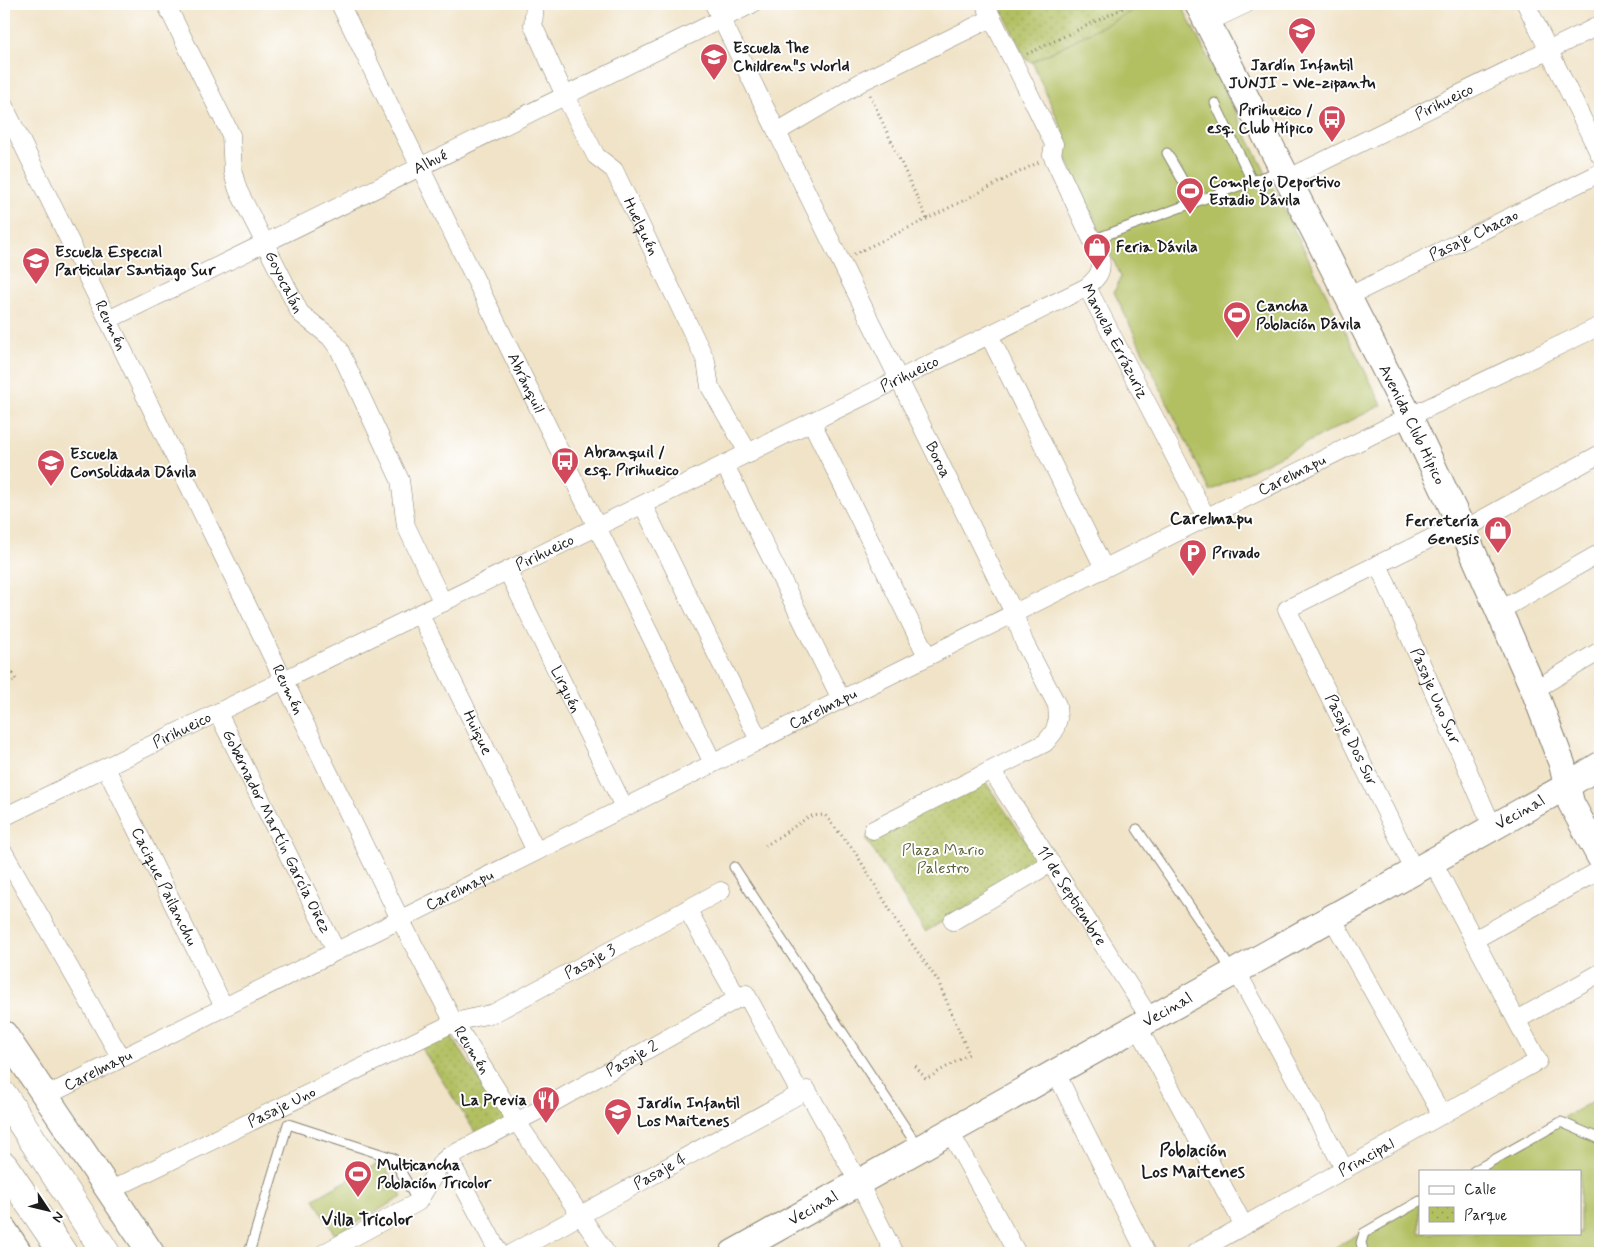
<svg xmlns="http://www.w3.org/2000/svg" width="1604" height="1257" viewBox="0 0 1604 1257" font-family="Mynerve,sans-serif">
  <defs>
    <pattern id="park-dots" width="8" height="8" patternUnits="userSpaceOnUse" patternTransform="scale(1.25)"><rect width="8" height="8" fill="#b2c062"/><path d="M2 2h.1M6 6h.1" fill="none" stroke="#98a454" stroke-width="1.8" stroke-linecap="round"/></pattern>
  </defs>
  <rect width="100%" height="100%" fill="#fff"/>
  <filter id="ink" filterUnits="userSpaceOnUse"><feTurbulence type="fractalNoise" baseFrequency=".02" numOctaves="2"/><feDisplacementMap in="SourceGraphic" scale="10" xChannelSelector="R" yChannelSelector="G"/><feConvolveMatrix kernelMatrix="1 2 1 2 8 2 1 2 1" color-interpolation-filters="sRGB"/></filter>
  <filter id="wash" filterUnits="userSpaceOnUse"><feTurbulence type="fractalNoise" baseFrequency=".0096" numOctaves="4" result="noise"/><feDisplacementMap in="SourceGraphic" scale="20" xChannelSelector="R" yChannelSelector="G"/><feGaussianBlur stdDeviation="1.12" result="paint"/><feColorMatrix in="noise" values="0 0 0 0 0 0 0 0 0 0 0 0 0 0 0 0 0 1.4 0 .05"/><feComposite in="paint" operator="in"/></filter>
  <g filter="url(#wash)">
    <rect width="100%" height="100%" fill="#f0e3c7"/>
    <g fill="url(#park-dots)" stroke="#676e3f">
      <path d="M 999,4 L 1146,4 L 1032,62 L 1026,60 Z"/>
      <path d="M 984,780 L 1041,863 L 925,932 L 866,839 Z"/>
      <path d="M 449,1032 L 505,1120 L 477,1135 L 420,1046 Z"/>
    </g>
    <g fill="#b2c062" stroke="#676e3f">
      <path d="M 1146,4 L 1181,4 L 1382,405 L 1210,491 L 1114,292 L 1121,277 L 1064,153 L 1066,138 L 1032,62 Z"/>
      <path d="M 1600,1097 L 1600,1253 L 1325,1253 L 1420,1199 L 1420,1233 L 1580,1233 L 1580,1171 L 1470,1171 Z"/>
      <path d="M 382,1161 L 402,1197 L 335,1235 L 314,1199 Z"/>
    </g>
  </g>
  <g filter="url(#ink)">
    <g fill="none" stroke-linecap="round" stroke-linejoin="round">
      <g stroke="#868072" stroke-width="11">
        <g id="lane">
          <path d="M 1215,103 L 1252,181"/>
          <path d="M 1167,153 L 1195,202"/>
          <path d="M 1092,240 L 1282,170"/>
          <path d="M 1137,829 L 1216,945 L 1232,972"/>
          <path d="M 734,867 L 918,1147"/>
          <path d="M 1474,1171 L 1561,1122 L 1600,1139"/>
          <path d="M 249,1253 L 288,1124 L 393,1158 L 418,1202"/>
          <path d="M 1364,1253 L 1361,1243 L 1364,1233 L 1420,1201"/>
        </g>
      </g>
      <g stroke="#868072" stroke-width="19">
        <g id="street">
          <path id="s1" d="M 166,4 L 231,135 L 233,173 L 238,190 L 300,313 L 330,337 L 339,349 L 400,480 L 406,526 L 443,603"/>
          <path id="s2" d="M 340,4 L 713,763"/>
          <path id="s3" d="M 535,4 L 533,25 L 565,96 L 596,156 L 614,170 L 706,361 L 710,387 L 749,454"/>
          <path id="s4" d="M 714,4 L 1014,613 L 1024,642 L 1057,705 L 1058,719 L 1054,732 L 1045,743 L 873,830"/>
          <path d="M 1526,4 L 1600,155"/>
          <path d="M 1208,22 L 1246,4"/>
          <path id="s5" d="M 4,106 L 400,919 L 450,1015 L 517,1122 L 606,1253"/>
          <path d="M 777,132 L 863,81 L 992,18"/>
          <path id="s6" d="M 1287,179 L 1600,25"/>
          <path id="s7" d="M 1087,287 L 1206,517"/>
          <path id="s8" d="M 1347,297 L 1600,173"/>
          <path id="s9" d="M 108,320 L 752,4"/>
          <path d="M 989,335 L 1104,568"/>
          <path d="M 812,423 L 927,656"/>
          <path d="M 725,465 L 841,699"/>
          <path d="M 643,505 L 759,740"/>
          <path d="M 1463,530 L 1600,454"/>
          <path id="s10" d="M 1378,564 L 1493,828"/>
          <path id="s11" d="M 508,572 L 624,807"/>
          <path d="M 1499,611 L 1600,553"/>
          <path id="s12" d="M 420,615 L 536,851"/>
          <path d="M 1534,690 L 1600,651"/>
          <path id="s13" d="M 218,713 L 336,951"/>
          <path id="s14" d="M 106,768 L 224,1007"/>
          <path id="s15" d="M 992,771 L 1151,1020"/>
          <path id="s16" d="M 4,817 L 1087,287 C 1098,277 1103,272 1100,257 L 1052,155 L 1054,144 L 985,4"/>
          <path d="M 4,853 L 121,1058"/>
          <path d="M 1415,872 L 1287,609 L 1460,524"/>
          <path d="M 687,909 L 738,999"/>
          <path d="M 1332,918 L 1442,1115"/>
          <path d="M 953,921 L 1051,863"/>
          <path d="M 1474,940 L 1600,870"/>
          <path d="M 1237,972 L 1345,1170"/>
          <path d="M 1517,1020 L 1600,973"/>
          <path d="M 1138,1027 L 1244,1226"/>
          <path d="M 1056,1073 L 1146,1253"/>
          <path id="s17" d="M 46,1096 L 1394,424 L 1600,326"/>
          <path d="M 950,1132 L 1017,1253"/>
          <path d="M 448,1157 L 499,1253"/>
          <path id="s18" d="M 109,1191 L 455,1022 L 494,1013 L 721,891"/>
          <path id="s19" d="M 324,1253 L 418,1202 L 441,1163 L 448,1157 L 549,1105 L 746,994 L 800,1093"/>
          <path id="s20" d="M 512,1253 L 807,1090 L 859,1183 L 894,1253"/>
          <path id="s21" d="M 1195,1253 L 1538,1061 L 1433,862"/>
        </g>
      </g>
      <g stroke="#868072" stroke-width="28">
        <g id="secondary">
          <path id="s22" d="M 1198,4 L 1409,416 L 1463,530 L 1534,690 L 1562,764 L 1571,803 L 1600,857"/>
          <path d="M 4,1034 L 151,1253"/>
          <path d="M 4,1230 L 19,1253"/>
          <path id="s23" d="M 733,1253 L 1565,787 L 1600,765"/>
        </g>
      </g>
      <g stroke="#868072" stroke-width="29">
        <g id="highway">
          <path d="M 4,1096 L 106,1253"/>
          <path d="M 4,1166 L 63,1253"/>
        </g>
      </g>
      <g stroke="#868072" stroke-width="3" stroke-dasharray="1 4" stroke-linecap="butt">
        <path d="M 1118,4 L 1120,9"/>
        <path d="M 1027,54 L 1132,4"/>
        <path d="M 870,95 L 927,219"/>
        <path d="M 854,254 L 927,219 L 1039,162"/>
        <path d="M 4,679 L 13,674 L 16,680 L 7,684"/>
        <path d="M 4,684 L 5,686"/>
        <path d="M 765,846 L 810,816 L 825,815 L 855,852 L 903,931 L 938,981 L 969,1054 L 926,1079 L 914,1064"/>
      </g>
      <use href="#lane" stroke="#fff" stroke-width="9"/>
      <use href="#street" stroke="#fff" stroke-width="18"/>
      <use href="#secondary" stroke="#fff" stroke-width="26"/>
      <use href="#highway" stroke="#fff" stroke-width="28"/>
    </g>
  </g>
  <defs>
    <g id="school-pin" transform="scale(1.4375)"><path d="M0 17L-7.5 6A9.5 9.5 0 1 1 7.5 6Z" fill="#d1495b" stroke="#fff"/><path d="M0-5L7-2L0 1L-7-2ZM-4 1L0 2.5L4 1V4Q0 6-4 4Z" fill="#fff"/></g>
    <g id="bus-pin" transform="scale(1.4375)"><path d="M0 17L-7.5 6A9.5 9.5 0 1 1 7.5 6Z" fill="#d1495b" stroke="#fff"/><path d="M-5-6H5V4H4V6H2V4H-2V6H-4V4H-5ZM-3.5-4V0h7V-4ZM-3.5 1.2v1.5H-2V1.2ZM2 1.2v1.5H3.5V1.2Z" fill="#fff"/></g>
    <g id="stadium-pin" transform="scale(1.4375)"><path d="M0 17L-7.5 6A9.5 9.5 0 1 1 7.5 6Z" fill="#d1495b" stroke="#fff"/><path d="M0-5a6.5 5 0 1 0 0 10a6.5 5 0 1 0 0-10ZM-3.5-1.8h7v3.6h-7Z" fill="#fff"/></g>
    <g id="shop-pin" transform="scale(1.4375)"><path d="M0 17L-7.5 6A9.5 9.5 0 1 1 7.5 6Z" fill="#d1495b" stroke="#fff"/><path d="M-5-2.5h2.3a2.7 3.5 0 0 1 5.4 0H5L5.5 6h-11ZM-1.5-2.5h3a1.5 2.3 0 0 0-3 0Z" fill="#fff"/></g>
    <g id="parking-pin" transform="scale(1.4375)"><path d="M0 17L-7.5 6A9.5 9.5 0 1 1 7.5 6Z" fill="#d1495b" stroke="#fff"/><path d="M-3.5-5.5H1a3.5 3.5 0 0 1 0 7H-1V5.5H-3.5ZM-1-3.4V-.6H.8a1.4 1.4 0 0 0 0-2.8Z" fill="#fff"/></g>
    <g id="restaurant-pin" transform="scale(1.4375)"><path d="M0 17L-7.5 6A9.5 9.5 0 1 1 7.5 6Z" fill="#d1495b" stroke="#fff"/><path d="M-5-6h1v4h1v-4h1v4h1v-4h1v5L-1.5 .5V6h-2V.5L-5-1ZM5-6V6H3V1.5H1.5Q1.5-4 5-6Z" fill="#fff"/></g>
  </defs>
  <g fill-rule="evenodd">
    <use href="#school-pin" x="1302" y="31"/>
    <use href="#school-pin" x="714" y="57"/>
    <use href="#bus-pin" x="1332" y="119"/>
    <use href="#stadium-pin" x="1190" y="191"/>
    <use href="#shop-pin" x="1097" y="247"/>
    <use href="#school-pin" x="36" y="261"/>
    <use href="#stadium-pin" x="1237" y="315"/>
    <use href="#bus-pin" x="565" y="461"/>
    <use href="#school-pin" x="51" y="463"/>
    <use href="#shop-pin" x="1498" y="530"/>
    <use href="#parking-pin" x="1193" y="553"/>
    <use href="#restaurant-pin" x="546" y="1100"/>
    <use href="#school-pin" x="618" y="1112"/>
    <use href="#stadium-pin" x="358" y="1174"/>
  </g>
  <g text-anchor="middle" dominant-baseline="central" stroke-width="4" stroke-linejoin="round" paint-order="stroke">
    <g font-size="16" font-weight="bold" fill="#1c1c1c" stroke="#fff" text-anchor="start">
      <text x="733" y="48">Escuela The<tspan x="733" dy="18">Children"s World</tspan></text>
      <text x="1302" y="65" text-anchor="middle">Jardín Infantil<tspan x="1302" dy="18">JUNJI - We-zipantu</tspan></text>
      <text x="1313" y="110" text-anchor="end">Pirihueico /<tspan x="1313" dy="18">esq. Club Hípico</tspan></text>
      <text x="1209" y="182">Complejo Deportivo<tspan x="1209" dy="18">Estadio Dávila</tspan></text>
      <text x="1116" y="247">Feria Dávila</text>
      <text x="55" y="252">Escuela Especial<tspan x="55" dy="18">Particular Santiago Sur</tspan></text>
      <text x="1256" y="306">Cancha<tspan x="1256" dy="18">Población Dávila</tspan></text>
      <text x="584" y="452">Abranquil /<tspan x="584" dy="18">esq. Pirihueico</tspan></text>
      <text x="70" y="454">Escuela<tspan x="70" dy="18">Consolidada Dávila</tspan></text>
      <text x="1479" y="521" text-anchor="end">Ferretería<tspan x="1479" dy="18">Genesis</tspan></text>
      <text x="1212" y="553">Privado</text>
      <text x="527" y="1100" text-anchor="end">La Previa</text>
      <text x="637" y="1103">Jardín Infantil<tspan x="637" dy="18">Los Maitenes</tspan></text>
      <text x="377" y="1165">Multicancha<tspan x="377" dy="18">Población Tricolor</tspan></text>
    </g>
    <g font-size="16" fill="#1c1c1c" stroke="#fff">
      <text stroke="none"><textPath href="#s6" startOffset="175">Pirihueico</textPath></text>
      <text stroke="none"><textPath href="#s9" startOffset="359">Alhué</textPath></text>
      <text stroke="none"><textPath href="#s3" startOffset="252">Huelquén</textPath></text>
      <text stroke="none"><textPath href="#s8" startOffset="141">Pasaje Chacao</textPath></text>
      <text stroke="none"><textPath href="#s1" startOffset="305">Goyocalán</textPath></text>
      <text stroke="none"><textPath href="#s5" startOffset="244">Reumén</textPath></text>
      <text stroke="none"><textPath href="#s7" startOffset="61">Manuela Errázuriz</textPath></text>
      <text stroke="none"><textPath href="#s16" startOffset="1008">Pirihueico</textPath></text>
      <text stroke="none"><textPath href="#s2" startOffset="422">Abránquil</textPath></text>
      <text stroke="none"><textPath href="#s22" startOffset="472">Avenida Club Hípico</textPath></text>
      <text stroke="none"><textPath href="#s4" startOffset="508">Boroa</textPath></text>
      <text stroke="none"><textPath href="#s17" startOffset="1392">Carelmapu</textPath></text>
      <text stroke="none"><textPath href="#s16" startOffset="602">Pirihueico</textPath></text>
      <text stroke="none"><textPath href="#s5" startOffset="649">Reumén</textPath></text>
      <text stroke="none"><textPath href="#s11" startOffset="131">Lirquén</textPath></text>
      <text stroke="none"><textPath href="#s10" startOffset="144">Pasaje Uno Sur</textPath></text>
      <text stroke="none"><textPath href="#s17" startOffset="868">Carelmapu</textPath></text>
      <text stroke="none"><textPath href="#s16" startOffset="198">Pirihueico</textPath></text>
      <text stroke="none"><textPath href="#s12" startOffset="131">Huique</textPath></text>
      <text transform="translate(1351 740) rotate(64)">Pasaje Dos Sur</text>
      <text stroke="none"><textPath href="#s23" startOffset="902">Vecinal</textPath></text>
      <text stroke="none"><textPath href="#s13" startOffset="132">Gobernador Martín García Oñez</textPath></text>
      <text stroke="none"><textPath href="#s14" startOffset="132">Cacique Pailanchu</textPath></text>
      <text stroke="none"><textPath href="#s17" startOffset="462">Carelmapu</textPath></text>
      <text stroke="none"><textPath href="#s15" startOffset="148">11 de Septiembre</textPath></text>
      <text stroke="none"><textPath href="#s18" startOffset="534">Pasaje 3</textPath></text>
      <text stroke="none"><textPath href="#s23" startOffset="498">Vecinal</textPath></text>
      <text stroke="none"><textPath href="#s5" startOffset="1054">Reumén</textPath></text>
      <text stroke="none"><textPath href="#s19" startOffset="370">Pasaje 2</textPath></text>
      <text stroke="none"><textPath href="#s17" startOffset="58">Carelmapu</textPath></text>
      <text stroke="none"><textPath href="#s18" startOffset="192">Pasaje Uno</textPath></text>
      <text stroke="none"><textPath href="#s21" startOffset="196">Principal</textPath></text>
      <text stroke="none"><textPath href="#s20" startOffset="169">Pasaje 4</textPath></text>
      <text stroke="none"><textPath href="#s23" startOffset="92">Vecinal</textPath></text>
    </g>
    <g font-size="16" fill="#585e38" stroke="#fff">
      <text x="943" y="850">Plaza Mario<tspan x="943" dy="18">Palestro</tspan></text>
    </g>
    <g font-size="18" font-weight="bold" fill="#1c1c1c" stroke="#fff">
      <text x="1211" y="519">Carelmapu</text>
      <text x="1193" y="1151">Población<tspan x="1193" dy="21">Los Maitenes</tspan></text>
      <text x="367" y="1220">Villa Tricolor</text>
    </g>
  </g>
  <rect width="1604" height="1257" fill="none" stroke="#fff" stroke-width="20"/>
  <rect x="1419" y="1170" width="162" height="65" fill="#ffffff" stroke="#a4a4a4"/>
  <rect x="1429" y="1186" width="25" height="8" fill="#ffffff" stroke="#a4a4a4"/>
  <text x="1464" y="1194" font-size="15" fill="#1c1c1c">Calle</text>
  <rect x="1429" y="1207" width="25" height="15" fill="url(#park-dots)" stroke="#a4a4a4"/>
  <text x="1464" y="1220" font-size="15" fill="#1c1c1c">Parque</text>
  <g transform="translate(48 1210) rotate(125)" stroke="#ffffff" stroke-width="4" paint-order="stroke">
  <path d="M0-4L9 19L0 12L-9 19Z" fill="#1c1c1c"/>
  <text y="-8" font-size="14" font-weight="bold" text-anchor="middle" fill="#1c1c1c">N</text>
  </g>
</svg>
